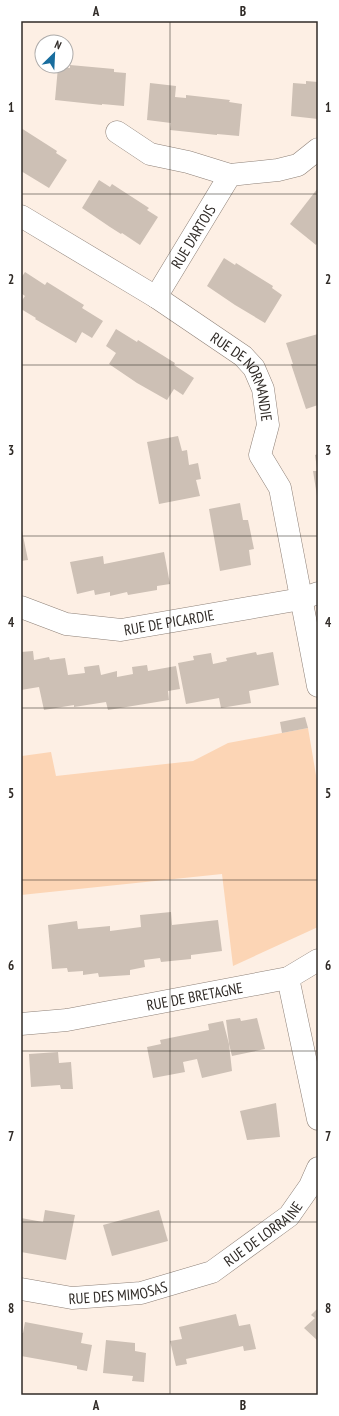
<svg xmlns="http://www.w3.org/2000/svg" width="339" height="1416" viewBox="0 0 339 1416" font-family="'PT Sans Narrow',sans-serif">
  <rect width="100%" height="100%" fill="#fdefe4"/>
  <path fill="#fcd5b5" d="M 308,728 L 318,787 L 318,927 L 233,966 L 222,874 L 21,895 L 21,753 L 22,756 L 51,752 L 56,776 L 193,761 L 228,743 Z"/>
  <g fill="#cdc0b5">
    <path d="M 70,65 L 114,69 L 114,72 L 126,73 L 124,106 L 102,104 L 102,105 L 55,100 L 58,67 L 70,68 Z"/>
    <path d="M 306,81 L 318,82 L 318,119 L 291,116 L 293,83 L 306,84 Z"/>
    <path d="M 150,83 L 176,86 L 175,97 L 186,98 L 186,95 L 230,100 L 229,102 L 242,104 L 239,136 L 217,134 L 217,135 L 170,130 L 171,123 L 147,120 Z"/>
    <path d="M 21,128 L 57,151 L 56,153 L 67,160 L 49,188 L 21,171 Z"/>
    <path d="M 99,180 L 110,187 L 112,184 L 149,208 L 147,210 L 158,217 L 140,245 L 122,233 L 121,234 L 110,227 L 82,208 Z"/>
    <path d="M 318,188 L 318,242 L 316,245 L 290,224 Z"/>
    <path d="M 224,258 L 235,265 L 236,263 L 273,286 L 272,288 L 282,295 L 265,323 L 235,305 L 207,286 Z"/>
    <path d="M 25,272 L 45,285 L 47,282 L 84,305 L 82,308 L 103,321 L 92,338 L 82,332 L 76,343 L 35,319 L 36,318 L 21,309 L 21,302 L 25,296 L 21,293 L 21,278 Z"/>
    <path d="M 116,329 L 137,342 L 138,340 L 175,363 L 174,365 L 194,378 L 183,395 L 174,389 L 167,400 L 137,383 L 109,364 L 116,353 L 106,346 Z"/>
    <path d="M 318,334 L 318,405 L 306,409 L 291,364 L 293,364 L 286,343 Z"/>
    <path d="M 178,436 L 182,451 L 187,450 L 189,465 L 198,463 L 201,479 L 196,480 L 200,496 L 159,504 L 147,442 Z"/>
    <path d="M 318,454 L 318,468 L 317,468 L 315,455 Z"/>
    <path d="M 313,471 L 318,471 L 318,496 L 317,496 Z"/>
    <path d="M 240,503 L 243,520 L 248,520 L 254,549 L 249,550 L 251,565 L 220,571 L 209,509 Z"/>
    <path d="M 21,526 L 28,560 L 21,561 Z"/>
    <path d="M 164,552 L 170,584 L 157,586 L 157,590 L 128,595 L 127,592 L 110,596 L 110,592 L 95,595 L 94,590 L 77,594 L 70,562 L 103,556 L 104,564 Z"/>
    <path d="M 33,651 L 34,660 L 49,657 L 50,660 L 65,658 L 68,675 L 85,673 L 84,667 L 99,665 L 101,675 L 117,671 L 117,677 L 133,674 L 132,667 L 147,665 L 148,671 L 176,666 L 180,689 L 168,691 L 169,700 L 108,710 L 106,702 L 74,707 L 74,705 L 44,710 L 39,687 L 21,690 L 21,652 Z"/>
    <path d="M 256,652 L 257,655 L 273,652 L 279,685 L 249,691 L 251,703 L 221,708 L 219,698 L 186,704 L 178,663 L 194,660 L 193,656 L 211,653 L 213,664 L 227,661 L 226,658 Z"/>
    <path d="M 305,717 L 308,728 L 282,733 L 280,722 Z"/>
    <path d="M 171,912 L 172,925 L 218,920 L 222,951 L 191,955 L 191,959 L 161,962 L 160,958 L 144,960 L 145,967 L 130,970 L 130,975 L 99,977 L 98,973 L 83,975 L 83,971 L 68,972 L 67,968 L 52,969 L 48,925 L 77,921 L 78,929 L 110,926 L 110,931 L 141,927 L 140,915 Z"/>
    <path d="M 240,1018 L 241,1021 L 257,1018 L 265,1049 L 232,1056 L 229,1044 L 226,1020 Z"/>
    <path d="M 223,1021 L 229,1044 L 232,1071 L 202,1078 L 197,1059 L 183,1062 L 185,1072 L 153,1078 L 147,1047 L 161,1044 L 160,1040 L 209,1030 L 208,1024 Z"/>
    <path d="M 58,1052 L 59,1063 L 71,1062 L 73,1089 L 61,1089 L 60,1085 L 31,1087 L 29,1054 Z"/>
    <path d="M 276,1103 L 280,1137 L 247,1140 L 240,1111 Z"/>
    <path d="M 45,1210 L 75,1215 L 66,1260 L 21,1252 L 21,1218 L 43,1222 Z"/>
    <path d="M 159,1210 L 168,1241 L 112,1256 L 103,1225 Z"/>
    <path d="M 318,1308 L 318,1341 L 304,1328 L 315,1318 L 311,1315 Z"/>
    <path d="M 236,1314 L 239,1326 L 250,1324 L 256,1349 L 244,1351 L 243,1346 L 213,1353 L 186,1359 L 187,1364 L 176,1366 L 170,1341 L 182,1339 L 179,1327 Z"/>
    <path d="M 25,1322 L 83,1333 L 81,1343 L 92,1345 L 87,1371 L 77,1369 L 77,1366 L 21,1356 L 21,1333 L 23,1333 Z"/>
    <path d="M 106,1340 L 135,1343 L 135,1351 L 146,1353 L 144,1382 L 132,1381 L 133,1376 L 103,1373 Z"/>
  </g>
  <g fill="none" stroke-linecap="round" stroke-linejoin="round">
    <g stroke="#8e8178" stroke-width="23">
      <g id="street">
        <path d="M 117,132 L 150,154 L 188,162 L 230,175"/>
        <path id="s1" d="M 21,216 L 156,297 L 243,356 L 254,368 L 263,389 L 268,425 L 260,455 L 280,488 L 318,686"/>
        <path id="s2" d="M 156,297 L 230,175 L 278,170 L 298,165 L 318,149"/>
        <path id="s3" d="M 21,607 L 66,624 L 121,630 L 301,599 L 318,593"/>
        <path d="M 288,978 L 318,1119"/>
        <path id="s4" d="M 21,1024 L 67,1020 L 288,978 L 318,960"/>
        <path id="s5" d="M 21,1289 L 72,1298 L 141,1293 L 212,1272 L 289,1216 L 310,1186 L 318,1168"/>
      </g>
    </g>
    <use href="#street" stroke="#fff" stroke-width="22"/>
  </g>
  <path fill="none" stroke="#302b27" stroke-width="1" stroke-opacity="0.55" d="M 170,21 L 170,1395M 21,194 L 318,194M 21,365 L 318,365M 21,536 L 318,536M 21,708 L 318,708M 21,880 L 318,880M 21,1051 L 318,1051M 21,1222 L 318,1222"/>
  <g text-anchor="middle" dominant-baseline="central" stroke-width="4" stroke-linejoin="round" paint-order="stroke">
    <g font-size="15" fill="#302b27" stroke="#fff">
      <text stroke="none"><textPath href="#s2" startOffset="71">RUE D'ARTOIS</textPath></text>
      <text stroke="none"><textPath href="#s1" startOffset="280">RUE DE NORMANDIE</textPath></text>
      <text stroke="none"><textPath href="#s3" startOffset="152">RUE DE PICARDIE</textPath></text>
      <text stroke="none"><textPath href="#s4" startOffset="176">RUE DE BRETAGNE</textPath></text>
      <text stroke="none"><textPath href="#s5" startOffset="259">RUE DE LORRAINE</textPath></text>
      <text stroke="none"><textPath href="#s5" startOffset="98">RUE DES MIMOSAS</textPath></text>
    </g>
  </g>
  <rect width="339" height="1416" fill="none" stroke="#ffffff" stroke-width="44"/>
  <g transform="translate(54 54) rotate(24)"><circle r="19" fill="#ffffff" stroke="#acaaa9"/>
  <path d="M0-3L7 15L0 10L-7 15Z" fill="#186d9e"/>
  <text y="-6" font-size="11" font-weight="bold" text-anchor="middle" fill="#302b27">N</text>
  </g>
  <rect x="22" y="22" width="295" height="1372" fill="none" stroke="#302b27" stroke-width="1.5"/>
  <g font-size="13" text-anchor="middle" font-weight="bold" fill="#302b27">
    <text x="96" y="16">A</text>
    <text x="243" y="16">B</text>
    <text x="11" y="112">1</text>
    <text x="328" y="112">1</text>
    <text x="11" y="284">2</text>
    <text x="328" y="284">2</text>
    <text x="11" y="455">3</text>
    <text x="328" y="455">3</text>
    <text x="11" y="627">4</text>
    <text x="328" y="627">4</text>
    <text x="11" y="798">5</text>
    <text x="328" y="798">5</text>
    <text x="11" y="970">6</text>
    <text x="328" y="970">6</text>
    <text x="11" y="1141">7</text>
    <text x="328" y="1141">7</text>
    <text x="11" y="1313">8</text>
    <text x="328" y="1313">8</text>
    <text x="96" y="1410">A</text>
    <text x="243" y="1410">B</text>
  </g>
</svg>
